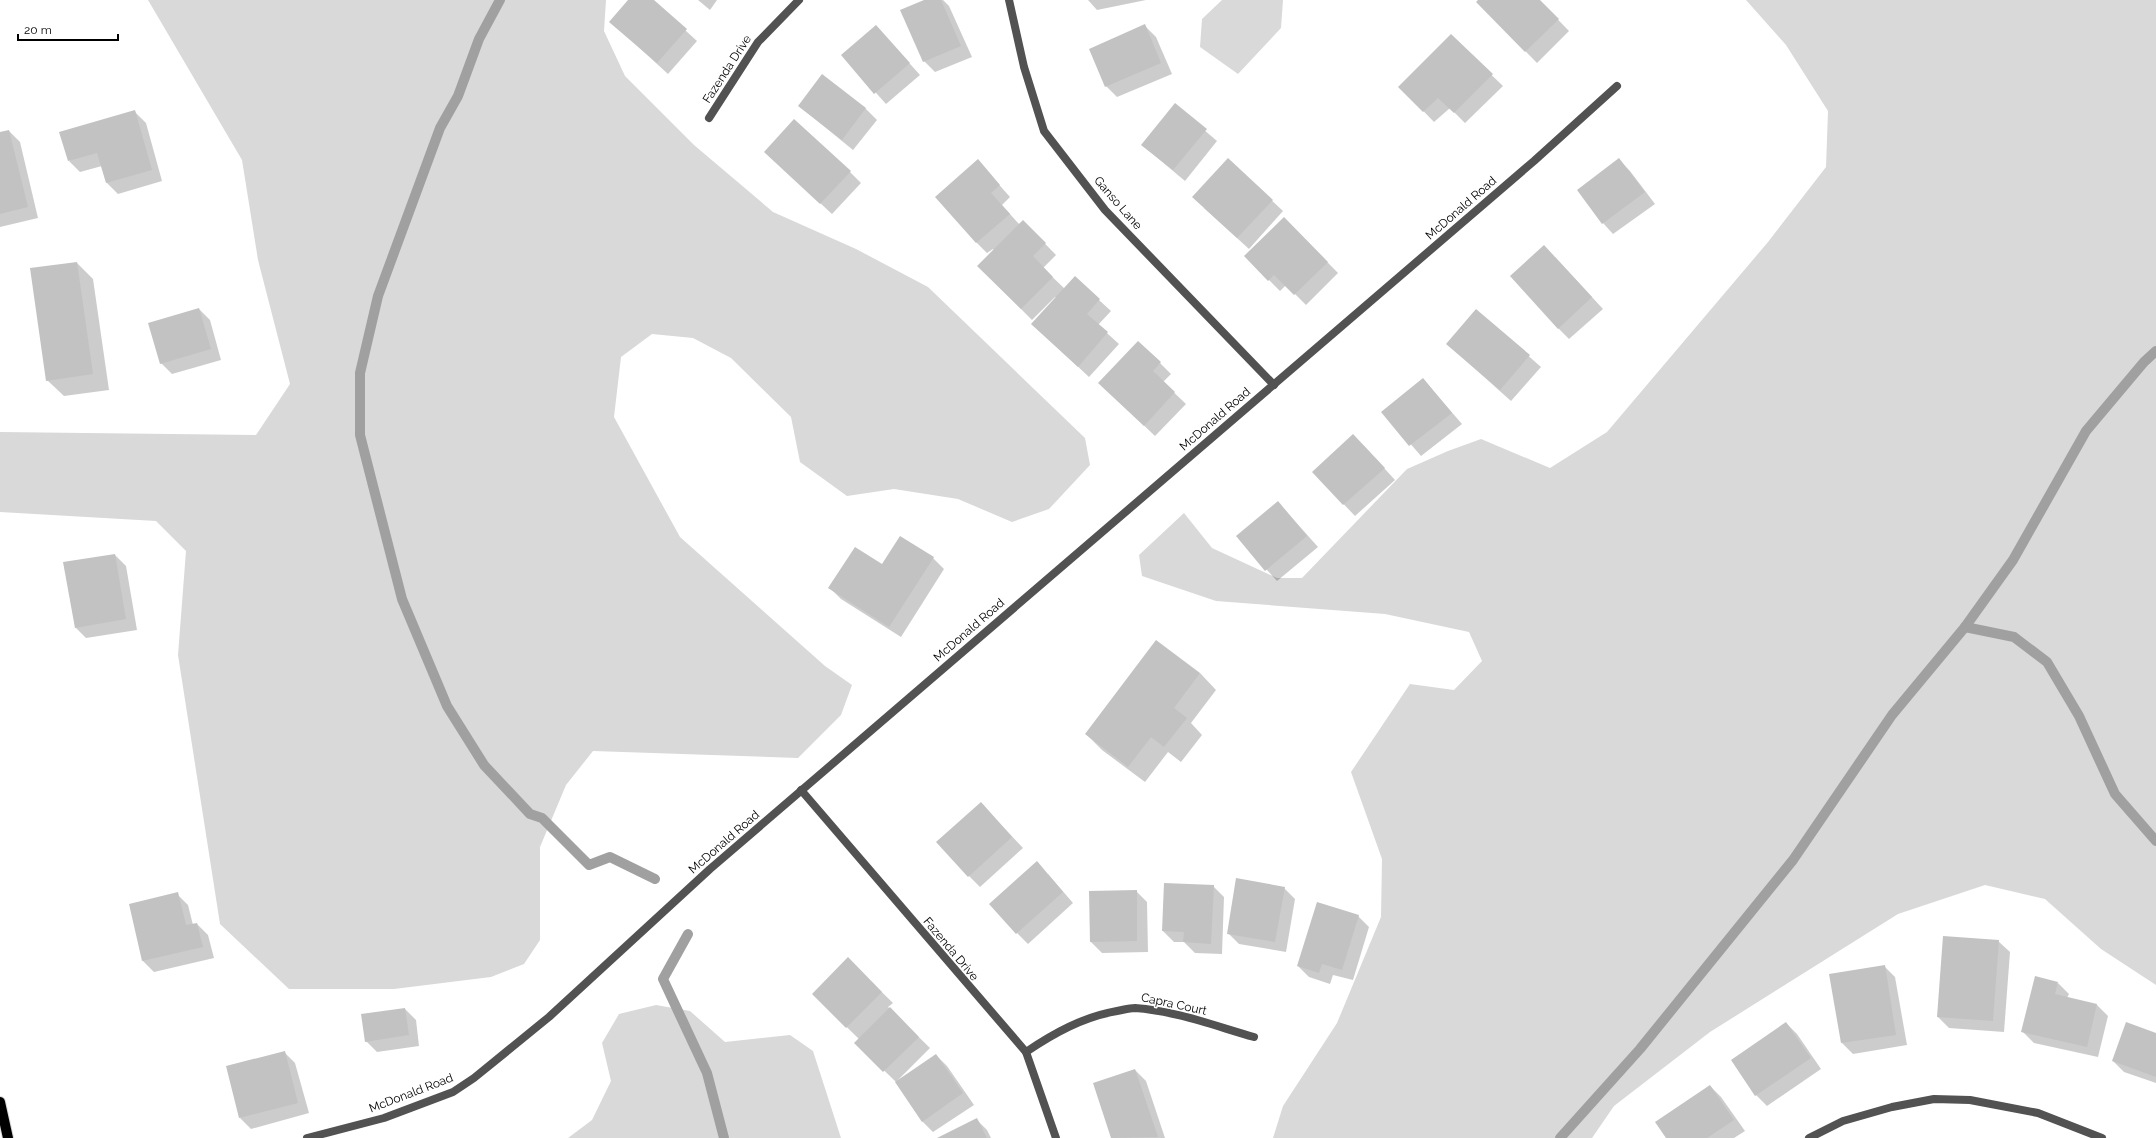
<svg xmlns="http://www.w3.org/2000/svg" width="2156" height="1138" viewBox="0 0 2156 1138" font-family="Raleway,sans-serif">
  <rect width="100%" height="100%" fill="#fff"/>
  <g fill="#d9d9d9">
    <path d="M 148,0 L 606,0 L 604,31 L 625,76 L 694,145 L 773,212 L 856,249 L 928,287 L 1085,438 L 1090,465 L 1049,509 L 1012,522 L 958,499 L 894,489 L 847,496 L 800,462 L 791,417 L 731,358 L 693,338 L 652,334 L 621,357 L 614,417 L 680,537 L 825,666 L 852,685 L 841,715 L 798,758 L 593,751 L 566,785 L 540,847 L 540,940 L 524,964 L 491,977 L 394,989 L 289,989 L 220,924 L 178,655 L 186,551 L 156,521 L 0,512 L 0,432 L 256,435 L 290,384 L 258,260 L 242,160 Z"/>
    <path d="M 1222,0 L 1283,0 L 1281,28 L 1238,74 L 1200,47 L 1202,19 Z"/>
    <path d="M 1746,0 L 2156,0 L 2156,985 L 2101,949 L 2045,899 L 1985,885 L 1898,914 L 1710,1032 L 1614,1106 L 1592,1138 L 1273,1138 L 1283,1106 L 1337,1023 L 1381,917 L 1382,859 L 1351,772 L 1410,684 L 1454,690 L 1482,661 L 1469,632 L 1385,614 L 1216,601 L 1142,576 L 1139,555 L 1184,513 L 1212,548 L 1277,578 L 1302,578 L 1407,469 L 1448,451 L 1481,439 L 1550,468 L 1607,432 L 1768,242 L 1826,167 L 1828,111 L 1786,45 Z"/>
    <path d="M 656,1005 L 690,1011 L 725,1042 L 790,1035 L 813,1051 L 841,1138 L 568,1138 L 592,1120 L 611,1081 L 602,1043 L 619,1014 Z"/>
  </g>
  <g fill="#0003">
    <path d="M 629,0 L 652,0 L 697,41 L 668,74 L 622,32 Z"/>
    <path d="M 698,0 L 717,0 L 710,10 Z"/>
    <path d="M 927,0 L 943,0 L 949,6 L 972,57 L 935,72 L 924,61 Z"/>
    <path d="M 1088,0 L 1146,0 L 1097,10 Z"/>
    <path d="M 1479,0 L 1539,0 L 1569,31 L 1537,63 L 1477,2 Z"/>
    <path d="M 876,26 L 920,75 L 886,104 L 842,55 Z"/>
    <path d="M 1145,26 L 1156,37 L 1172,74 L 1117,97 L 1106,86 Z"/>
    <path d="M 1451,36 L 1503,86 L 1465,123 L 1450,108 L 1434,122 L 1400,87 Z"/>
    <path d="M 822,76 L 866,109 L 877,120 L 853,150 L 799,106 Z"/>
    <path d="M 1175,105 L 1217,141 L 1185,181 L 1142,145 Z"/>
    <path d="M 135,112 L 146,123 L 162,181 L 118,194 L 107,183 L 102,166 L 80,172 L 69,161 Z"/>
    <path d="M 9,131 L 20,142 L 38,218 L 0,227 L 0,133 Z"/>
    <path d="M 765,152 L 850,172 L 861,183 L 832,214 Z"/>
    <path d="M 1228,159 L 1283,211 L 1249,249 L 1204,208 Z"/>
    <path d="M 1619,160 L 1630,171 L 1655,204 L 1613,234 L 1603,223 Z"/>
    <path d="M 978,161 L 1010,197 L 1002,205 L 1019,224 L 1023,221 L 1056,255 L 1043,268 L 1065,289 L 1075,278 L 1111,311 L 1098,325 L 1119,344 L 1089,377 L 1044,335 L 1057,298 L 1055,297 L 1032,320 L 978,266 L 994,250 L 993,249 L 987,253 L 976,242 Z"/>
    <path d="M 1284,218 L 1338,273 L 1306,305 L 1286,285 L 1280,291 L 1245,256 Z"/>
    <path d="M 1555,257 L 1603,309 L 1569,339 L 1558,328 Z"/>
    <path d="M 77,263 L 93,279 L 109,390 L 64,396 L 47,380 Z"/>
    <path d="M 199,309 L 210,320 L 221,360 L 172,374 L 161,363 Z"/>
    <path d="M 1476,310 L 1541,367 L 1511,401 L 1447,344 Z"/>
    <path d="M 1160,363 L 1171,374 L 1163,382 L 1186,404 L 1155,436 L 1111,394 Z"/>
    <path d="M 1423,379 L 1462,424 L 1421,456 L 1383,412 Z"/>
    <path d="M 1364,446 L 1395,480 L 1355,516 L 1313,472 Z"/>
    <path d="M 1278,502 L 1318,547 L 1277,581 L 1237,536 Z"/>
    <path d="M 900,537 L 933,558 L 944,569 L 901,637 L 841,599 L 830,588 L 882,566 Z"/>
    <path d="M 115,555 L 126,566 L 137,630 L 86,638 L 75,627 Z"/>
    <path d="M 1200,673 L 1216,690 L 1191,723 L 1202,735 L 1181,762 L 1168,752 L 1145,782 L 1102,750 L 1086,734 Z"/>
    <path d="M 981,803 L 1023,848 L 980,887 L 969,876 Z"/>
    <path d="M 1048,874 L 1073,903 L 1028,944 L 1017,933 Z"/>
    <path d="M 1213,886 L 1224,897 L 1222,954 L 1195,953 L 1184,942 L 1174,942 L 1163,931 Z"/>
    <path d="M 1284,888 L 1295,899 L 1286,952 L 1239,944 L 1228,933 Z"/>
    <path d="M 1136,891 L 1147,902 L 1148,952 L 1102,953 L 1091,942 Z"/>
    <path d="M 177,894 L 188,905 L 193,925 L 197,924 L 208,935 L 214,958 L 154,972 L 143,961 L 130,905 Z"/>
    <path d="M 1358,916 L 1369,927 L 1353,980 L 1333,975 L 1330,984 L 1309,977 L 1298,966 Z"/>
    <path d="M 1998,941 L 2010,952 L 2004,1032 L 1949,1028 L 1938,1017 Z"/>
    <path d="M 848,959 L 893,1003 L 888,1007 L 930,1048 L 897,1081 L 936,1055 L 947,1066 L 974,1105 L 933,1132 L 922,1121 L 896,1082 L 856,1043 L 859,1039 L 813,994 Z"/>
    <path d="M 1884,966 L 1895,977 L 1907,1045 L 1853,1054 L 1842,1043 Z"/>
    <path d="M 2058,983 L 2069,994 L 2067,998 L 2097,1005 L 2108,1016 L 2098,1057 L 2034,1043 L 2023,1032 Z"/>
    <path d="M 405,1009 L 416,1020 L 419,1046 L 377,1052 L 366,1041 Z"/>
    <path d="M 1786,1023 L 1797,1034 L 1821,1069 L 1767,1106 L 1756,1095 L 1732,1060 Z"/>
    <path d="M 2156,1034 L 2156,1083 L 2124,1072 L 2113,1061 Z"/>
    <path d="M 284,1052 L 295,1063 L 309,1113 L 251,1129 L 240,1118 Z"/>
    <path d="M 1135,1070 L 1146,1081 L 1165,1138 L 1112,1138 L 1094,1084 Z"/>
    <path d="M 1710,1086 L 1721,1097 L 1745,1131 L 1734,1138 L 1668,1138 Z"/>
    <path d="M 976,1119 L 987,1130 L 991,1138 L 939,1138 Z"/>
  </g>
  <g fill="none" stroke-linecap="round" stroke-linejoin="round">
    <g stroke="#a0a0a0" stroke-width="10">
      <path d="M 500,0 L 479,39 L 458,96 L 440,128 L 378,296 L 360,373 L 360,435 L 402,599 L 447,706 L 484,765 L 530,814 L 542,818 L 589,865 L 610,857 L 655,879"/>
      <path d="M 1965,627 L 2014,637 L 2047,662 L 2079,716 L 2115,794 L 2156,841"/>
      <path d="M 688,934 L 663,979 L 707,1073 L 724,1138"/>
      <path d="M 1560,1138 L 1640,1049 L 1793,860 L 1892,715 L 1965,627 L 2013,560 L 2086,431 L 2144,362 L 2156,351"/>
    </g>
  </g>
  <g fill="#c2c2c2">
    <path d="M 628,0 L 654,0 L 687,29 L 657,63 L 609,22 Z"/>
    <path d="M 924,0 L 941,0 L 961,46 L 923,62 L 900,10 Z"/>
    <path d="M 1478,0 L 1540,0 L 1559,19 L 1525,52 L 1476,2 Z"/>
    <path d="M 1145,24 L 1161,63 L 1105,87 L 1089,49 Z"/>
    <path d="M 876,25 L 910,63 L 874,94 L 841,55 Z"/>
    <path d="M 1451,34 L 1493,74 L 1454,113 L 1438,98 L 1423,112 L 1398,87 Z"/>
    <path d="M 822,74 L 866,108 L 842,140 L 798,106 Z"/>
    <path d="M 1175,103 L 1207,129 L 1173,170 L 1141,145 Z"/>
    <path d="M 135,110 L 152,170 L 106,183 L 97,153 L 68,161 L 59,132 Z"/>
    <path d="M 794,119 L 851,171 L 820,204 L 764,152 Z"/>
    <path d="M 9,130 L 28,207 L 0,214 L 0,132 Z"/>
    <path d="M 1228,158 L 1273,200 L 1237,238 L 1192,197 Z"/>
    <path d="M 1619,158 L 1645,192 L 1602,224 L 1577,190 Z"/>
    <path d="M 978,159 L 1000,185 L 991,193 L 1010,214 L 976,243 L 935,197 Z"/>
    <path d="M 1284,217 L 1328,262 L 1294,295 L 1274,275 L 1268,281 L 1244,256 Z"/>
    <path d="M 1023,220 L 1046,243 L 1033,256 L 1053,277 L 1021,309 L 977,266 Z"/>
    <path d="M 1544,245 L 1592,297 L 1558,329 L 1510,276 Z"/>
    <path d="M 77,262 L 93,374 L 46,381 L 30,268 Z"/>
    <path d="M 1075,276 L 1100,299 L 1087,314 L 1108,332 L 1078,367 L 1031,324 Z"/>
    <path d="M 199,308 L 211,349 L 160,364 L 148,323 Z"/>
    <path d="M 1476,309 L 1530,355 L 1500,390 L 1446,344 Z"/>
    <path d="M 1138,341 L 1161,362 L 1153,371 L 1175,392 L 1144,426 L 1098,383 Z"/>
    <path d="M 1423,378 L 1452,413 L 1409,446 L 1381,412 Z"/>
    <path d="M 1353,434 L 1385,468 L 1343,505 L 1312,472 Z"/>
    <path d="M 1278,501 L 1307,536 L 1265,571 L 1236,536 Z"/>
    <path d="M 900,536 L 934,557 L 889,627 L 828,588 L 855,547 L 882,564 Z"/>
    <path d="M 115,554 L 126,619 L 75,628 L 63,562 Z"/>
    <path d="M 1156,640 L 1200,673 L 1174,708 L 1187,718 L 1164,747 L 1151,737 L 1128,767 L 1085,734 Z"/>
    <path d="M 981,802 L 1012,837 L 968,877 L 936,842 Z"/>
    <path d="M 1037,861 L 1063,892 L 1016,934 L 989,904 Z"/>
    <path d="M 1236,878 L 1285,887 L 1275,942 L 1227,934 Z"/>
    <path d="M 1164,883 L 1214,885 L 1211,944 L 1183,942 L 1184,932 L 1162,931 Z"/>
    <path d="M 1137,890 L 1137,941 L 1090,942 L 1089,891 Z"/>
    <path d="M 178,892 L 186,925 L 197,923 L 203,947 L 142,961 L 129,904 Z"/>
    <path d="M 1317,902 L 1359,915 L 1342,970 L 1322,964 L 1319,973 L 1297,966 Z"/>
    <path d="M 1943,936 L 1999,940 L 1993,1021 L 1937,1017 Z"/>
    <path d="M 848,957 L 882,992 L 846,1028 L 812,994 Z"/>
    <path d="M 1885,965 L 1896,1035 L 1841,1043 L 1829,974 Z"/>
    <path d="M 2035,976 L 2058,982 L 2055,994 L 2097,1004 L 2087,1047 L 2021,1032 Z"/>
    <path d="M 890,1007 L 919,1037 L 883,1072 L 854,1043 Z"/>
    <path d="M 405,1008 L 409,1035 L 365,1042 L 361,1014 Z"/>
    <path d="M 1786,1022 L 1811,1058 L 1755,1096 L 1731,1060 Z"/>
    <path d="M 2126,1022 L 2156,1033 L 2156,1077 L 2112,1061 Z"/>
    <path d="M 285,1051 L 298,1103 L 239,1118 L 226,1066 Z"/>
    <path d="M 936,1054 L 963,1093 L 922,1122 L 895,1082 Z"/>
    <path d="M 1135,1069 L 1158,1137 L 1111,1138 L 1093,1083 Z"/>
    <path d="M 1710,1085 L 1734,1120 L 1707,1138 L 1666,1138 L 1655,1122 Z"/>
    <path d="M 977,1118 L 987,1138 L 937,1138 Z"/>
  </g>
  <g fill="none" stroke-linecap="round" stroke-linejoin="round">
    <g stroke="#dbdbdb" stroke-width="12">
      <path id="primary" d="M 0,1102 L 8,1138"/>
    </g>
    <g stroke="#525252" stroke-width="8">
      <path d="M 1009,0 L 1024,67 L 1044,131 L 1105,210 L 1274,385"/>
      <path d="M 709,118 L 758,42 L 799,0"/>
      <path d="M 801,790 L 1026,1052 L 1056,1138"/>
      <path d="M 1026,1052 C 1054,1033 1083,1017 1117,1011 C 1123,1010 1129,1008 1135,1008 C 1176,1011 1215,1026 1254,1037"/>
      <path d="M 307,1138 L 384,1118 L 453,1092 L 474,1078 L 549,1017 L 710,869 L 1534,161 L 1617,86"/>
      <path d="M 1809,1138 L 1843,1121 L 1892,1107 L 1934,1099 L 1970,1100 L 2038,1113 L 2102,1138"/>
    </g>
    <use href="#primary" stroke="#000" stroke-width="10"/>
  </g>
  <g text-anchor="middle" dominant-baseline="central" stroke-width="3" stroke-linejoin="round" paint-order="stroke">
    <g font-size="12" fill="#000" stroke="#fff">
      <text transform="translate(727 69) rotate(-57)">Fazenda Drive</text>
      <text transform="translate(1118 203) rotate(49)">Ganso Lane</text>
      <text transform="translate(1461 208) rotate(-41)">McDonald Road</text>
      <text transform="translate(1215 419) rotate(-41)">McDonald Road</text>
      <text transform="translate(969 630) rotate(-41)">McDonald Road</text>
      <text transform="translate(724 842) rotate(-41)">McDonald Road</text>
      <text transform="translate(951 949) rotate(50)">Fazenda Drive</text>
      <text transform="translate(1174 1004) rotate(12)">Capra Court</text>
      <text transform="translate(411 1093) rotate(-21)">McDonald Road</text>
    </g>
  </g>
  <path d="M18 34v6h100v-6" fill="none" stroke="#000000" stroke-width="2"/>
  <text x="24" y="34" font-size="12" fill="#000000" stroke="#ffffff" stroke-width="3" paint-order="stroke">20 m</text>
</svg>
